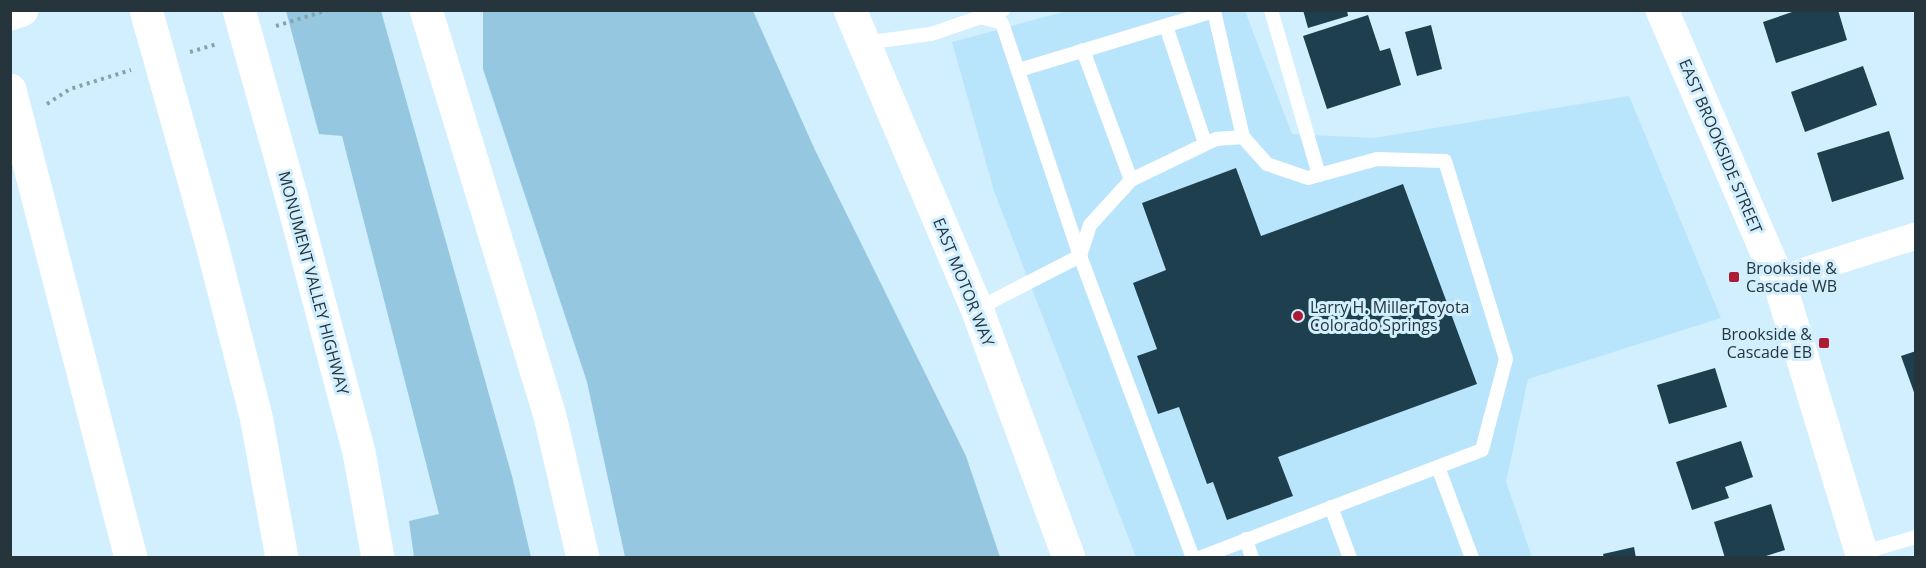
<svg xmlns="http://www.w3.org/2000/svg" width="1926" height="568" viewBox="0 0 1926 568" font-family="'Open Sans',sans-serif">
  <rect width="100%" height="100%" fill="#d1effe"/>
  <path fill="#b8e5fc" d="M 1067,11 L 1245,11 L 1292,134 L 1374,138 L 1629,96 L 1721,318 L 1528,379 L 1506,482 L 1532,557 L 1136,557 L 994,191 L 952,42 Z"/>
  <g fill="#95c8e0">
    <path d="M 286,11 L 381,11 L 512,476 L 531,557 L 414,557 L 409,521 L 439,514 L 342,136 L 319,134 Z"/>
    <path d="M 483,11 L 753,11 L 815,150 L 966,456 L 1000,557 L 625,557 L 587,382 L 483,69 Z"/>
  </g>
  <g fill="#1e3f4e">
    <path d="M 1303,10 L 1347,10 L 1348,16 L 1308,28 Z"/>
    <path d="M 1798,10 L 1838,10 L 1847,40 L 1776,63 L 1763,22 Z"/>
    <path d="M 1368,15 L 1380,51 L 1390,48 L 1401,85 L 1327,109 L 1303,36 Z"/>
    <path d="M 1431,25 L 1442,69 L 1417,76 L 1405,32 Z"/>
    <path d="M 1863,66 L 1877,105 L 1805,132 L 1791,92 Z"/>
    <path d="M 1889,131 L 1904,179 L 1832,202 L 1817,153 Z"/>
    <path d="M 1236,168 L 1261,236 L 1403,184 L 1477,384 L 1278,457 L 1293,496 L 1227,520 L 1213,482 L 1207,484 L 1179,407 L 1158,414 L 1137,356 L 1157,349 L 1133,283 L 1166,270 L 1142,203 Z"/>
    <path d="M 1916,351 L 1916,395 L 1915,395 L 1901,356 Z"/>
    <path d="M 1715,368 L 1727,407 L 1669,424 L 1657,385 Z"/>
    <path d="M 1741,441 L 1753,477 L 1725,487 L 1729,498 L 1692,510 L 1676,462 Z"/>
    <path d="M 1771,504 L 1785,550 L 1760,558 L 1725,558 L 1714,522 Z"/>
    <path d="M 1634,547 L 1636,558 L 1604,558 L 1603,554 Z"/>
  </g>
  <g fill="none" stroke-linecap="round" stroke-linejoin="round">
    <g stroke="#89a1ac" stroke-width="4" stroke-dasharray="3 4.5" stroke-linecap="butt">
      <path d="M 276,26 L 328,10"/>
      <path d="M 190,52 L 217,44"/>
      <path d="M 47,104 L 70,89 L 131,70"/>
    </g>
    <g stroke="#fff" stroke-width="14">
      <path d="M 1003,10 L 981,17 L 1002,23 L 1080,256 L 1193,558"/>
      <path d="M 1271,10 L 1319,175"/>
      <path d="M 1166,26 L 1205,143"/>
      <path d="M 864,43 L 931,34 L 981,17 L 979,10"/>
      <path d="M 1083,50 L 1131,180"/>
      <path d="M 1019,70 L 1214,11 L 1243,137"/>
      <path d="M 977,309 L 1080,256 L 1090,225 L 1131,180 L 1216,139 L 1243,137 L 1267,164 L 1308,178 L 1377,159 L 1445,161 L 1506,359 L 1482,450 L 1199,558"/>
      <path d="M 1438,467 L 1472,558"/>
      <path d="M 1331,507 L 1350,558"/>
      <path d="M 1246,539 L 1252,558"/>
      <path d="M 1861,553 L 1916,537"/>
    </g>
    <path stroke="#fff" stroke-width="27" d="M 1779,281 L 1814,268 L 1916,236"/>
    <g stroke="#fff" stroke-width="33">
      <path d="M 850,10 L 977,309 L 1069,558"/>
      <path d="M 1662,10 L 1779,281 L 1863,558"/>
      <path d="M 10,14 L 22,10"/>
    </g>
    <g stroke="#fff" stroke-width="33">
      <path d="M 146,10 L 211,241 L 256,416 L 282,558"/>
      <path d="M 239,10 L 291,195 L 359,452 L 378,558"/>
      <path d="M 426,10 L 550,416 L 583,558"/>
      <path d="M 10,90 L 131,558"/>
    </g>
  </g>
  <g fill="#ae1933" stroke="#d1effe" stroke-width="2">
    <rect x="1728" y="271" width="12" height="12" rx="3"/>
    <circle cx="1298" cy="316" r="6"/>
    <rect x="1818" y="337" width="12" height="12" rx="3"/>
  </g>
  <g text-anchor="middle" dominant-baseline="central" stroke-width="6" stroke-linejoin="round" paint-order="stroke">
    <g font-size="16" fill="#26343b" stroke="#d1effe">
      <text transform="translate(1721 146) rotate(67)">EAST BROOKSIDE STREET</text>
      <text transform="translate(964 282) rotate(68)">EAST MOTOR WAY</text>
      <text transform="translate(314 283) rotate(75)">MONUMENT VALLEY HIGHWAY</text>
    </g>
    <g font-size="16" fill="#26343b" stroke="#d1effe" text-anchor="start">
      <text x="1746" y="268">Brookside &amp;<tspan x="1746" dy="18">Cascade WB</tspan></text>
      <text x="1310" y="307">Larry H. Miller Toyota<tspan x="1310" dy="18">Colorado Springs</tspan></text>
      <text x="1812" y="334" text-anchor="end">Brookside &amp;<tspan x="1812" dy="18">Cascade EB</tspan></text>
    </g>
  </g>
  <rect width="1926" height="568" fill="none" stroke="#26343b" stroke-width="24"/>
</svg>
